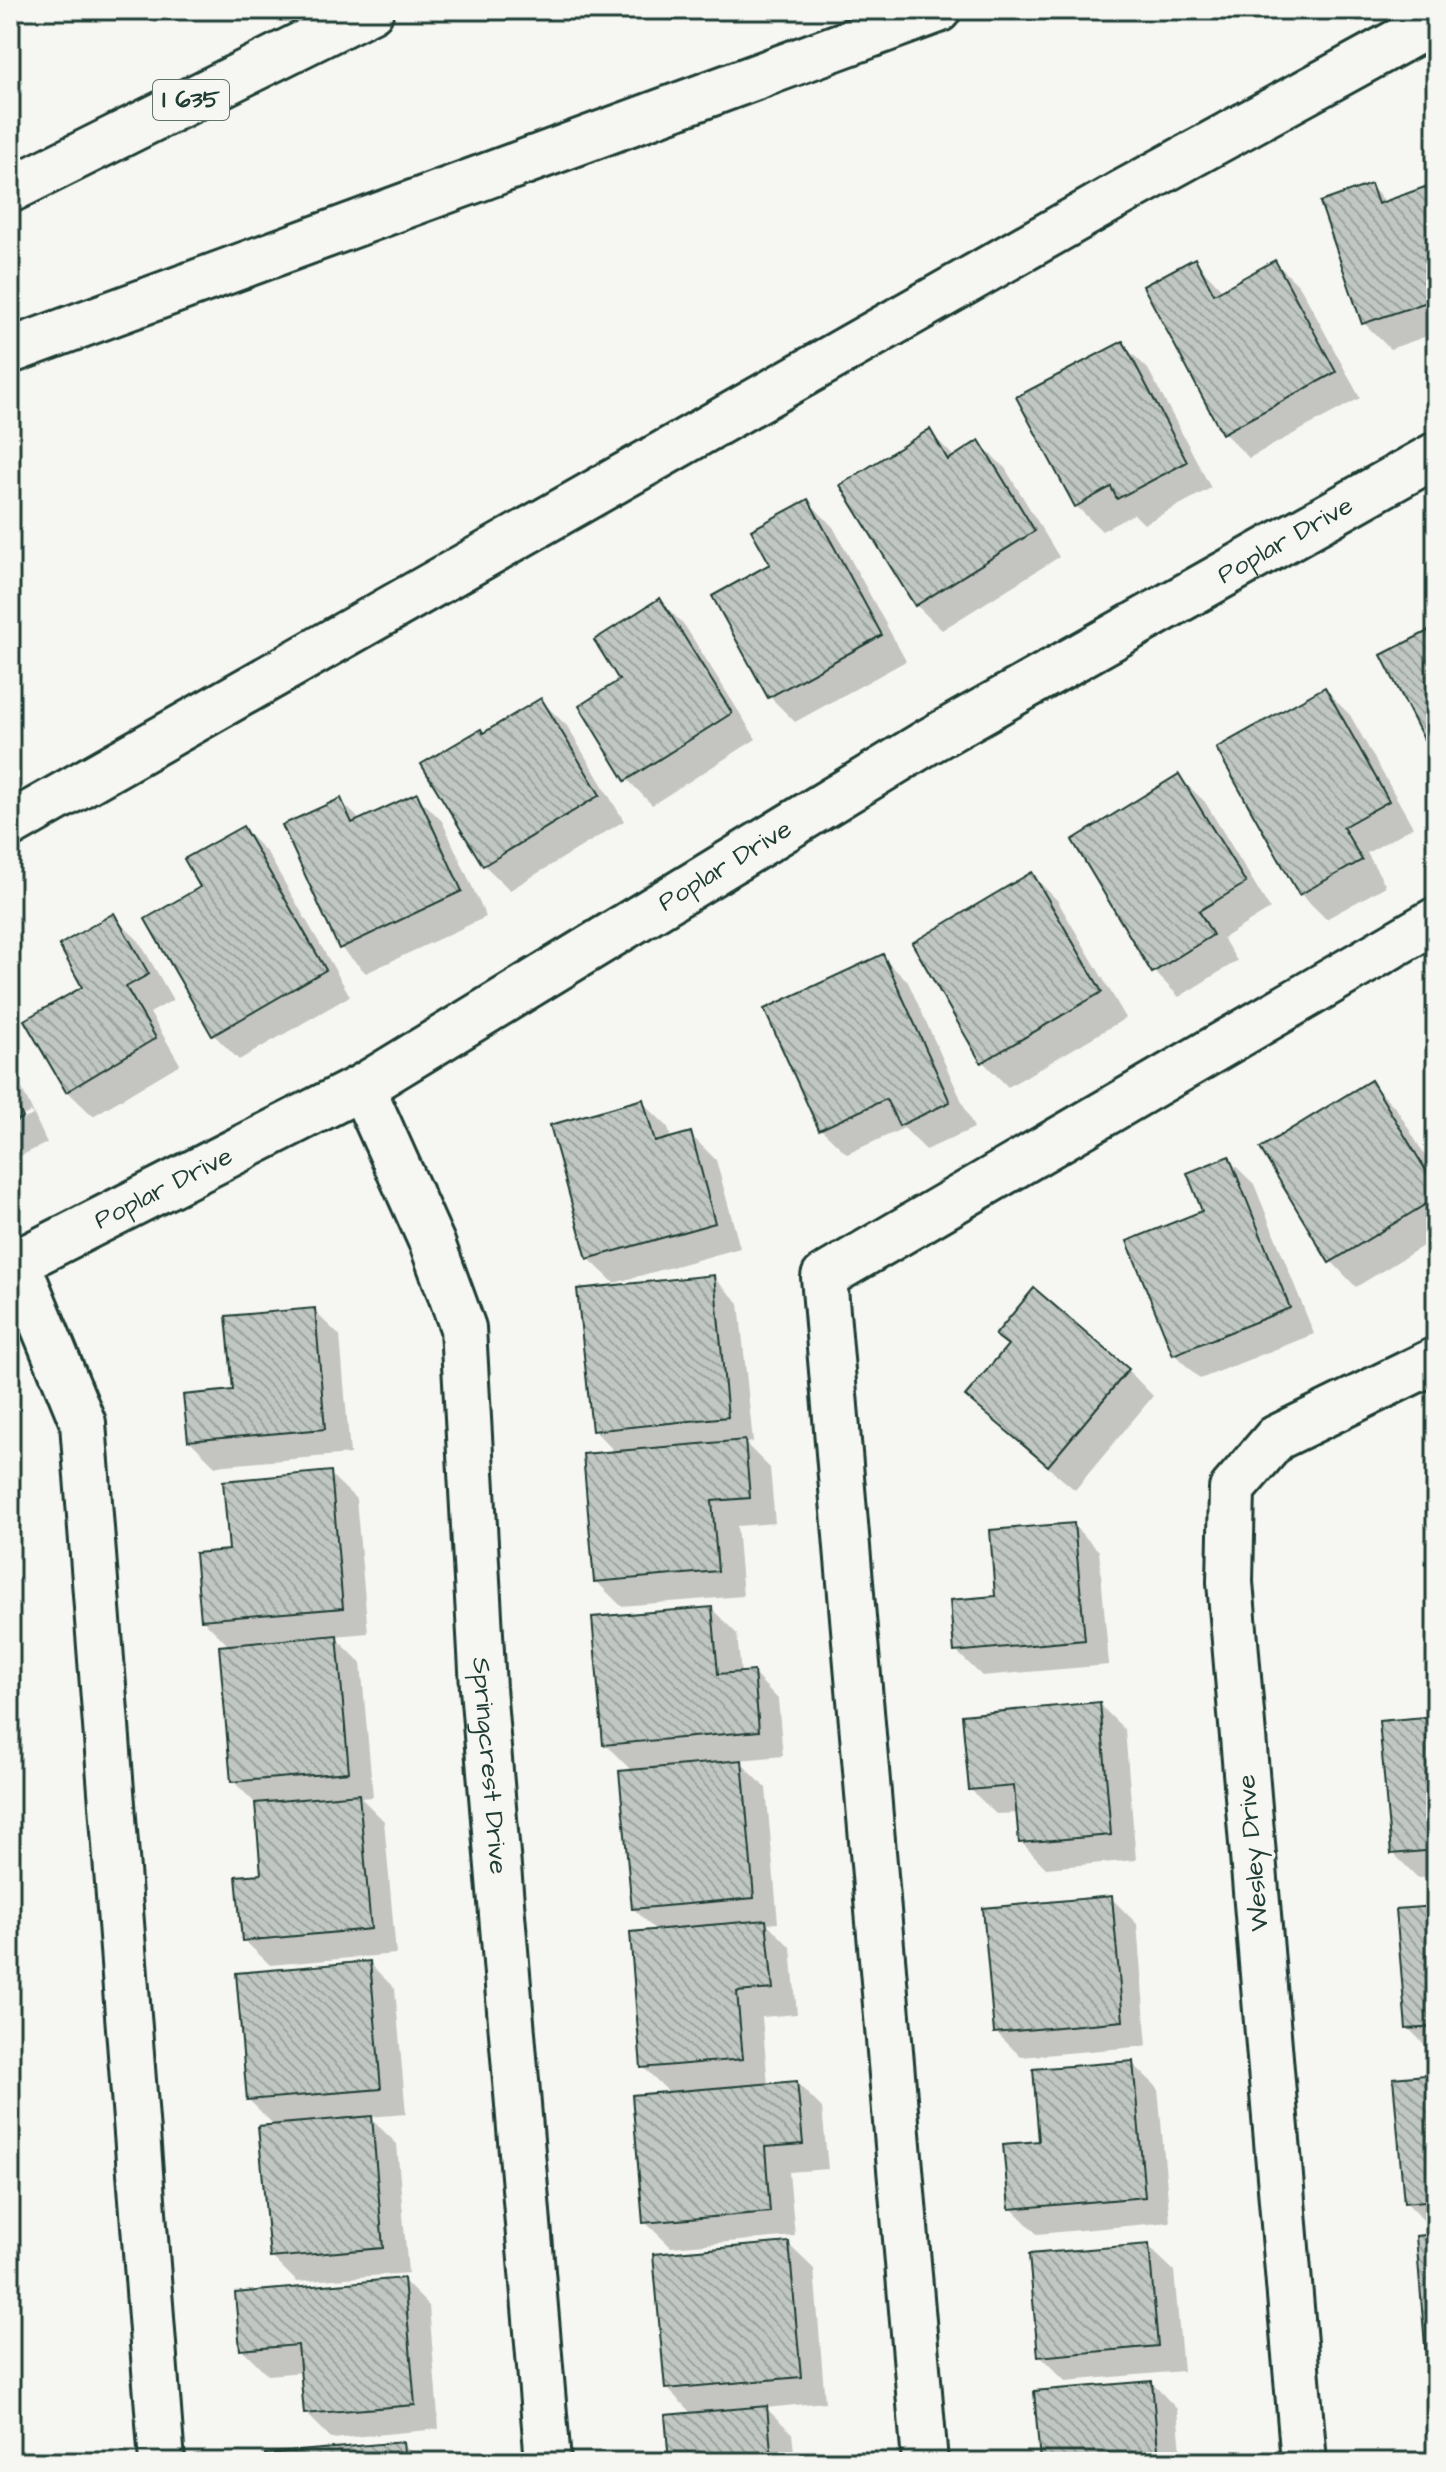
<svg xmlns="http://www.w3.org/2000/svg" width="1446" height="2472" viewBox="0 0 1446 2472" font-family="'Architects Daughter',sans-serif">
  <defs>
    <pattern id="building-back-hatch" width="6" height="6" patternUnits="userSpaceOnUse" patternTransform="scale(2)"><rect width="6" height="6" fill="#c1c8c3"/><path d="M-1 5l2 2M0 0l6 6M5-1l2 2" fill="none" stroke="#9ca49f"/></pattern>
  </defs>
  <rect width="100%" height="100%" fill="#f6f6f2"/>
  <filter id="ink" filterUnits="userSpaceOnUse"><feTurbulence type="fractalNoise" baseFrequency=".0125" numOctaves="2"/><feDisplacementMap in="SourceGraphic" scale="16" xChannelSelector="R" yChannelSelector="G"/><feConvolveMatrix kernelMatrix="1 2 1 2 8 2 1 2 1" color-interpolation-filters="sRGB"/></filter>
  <g filter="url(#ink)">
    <g fill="#0003">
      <path d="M 1436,185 L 1436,333 L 1390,349 L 1364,323 L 1371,187 L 1387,203 Z"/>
      <path d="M 1195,261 L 1223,291 L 1275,262 L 1301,288 L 1360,398 L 1249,458 L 1224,433 Z"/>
      <path d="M 1122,344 L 1148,369 L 1211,488 L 1144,524 L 1134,514 L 1102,531 L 1076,506 Z"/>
      <path d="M 930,432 L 955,458 L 979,443 L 1005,468 L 1059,557 L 942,630 L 916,605 Z"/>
      <path d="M 808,501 L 833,527 L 906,661 L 795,722 L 769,696 Z"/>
      <path d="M 660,601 L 685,626 L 756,739 L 652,805 L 627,779 L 622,681 Z"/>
      <path d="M 1324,689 L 1350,715 L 1413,827 L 1367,853 L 1386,886 L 1326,919 L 1301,894 L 1219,749 Z"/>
      <path d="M 541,701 L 567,726 L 624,821 L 510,890 L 484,865 L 484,735 Z"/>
      <path d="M 1179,777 L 1205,802 L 1270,909 L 1223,938 L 1237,961 L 1179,997 L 1154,971 Z"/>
      <path d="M 416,795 L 442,821 L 486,917 L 366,973 L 341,948 L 340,800 L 361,821 Z"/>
      <path d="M 243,828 L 268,854 L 350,996 L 239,1060 L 213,1034 L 202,888 Z"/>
      <path d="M 1032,875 L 1057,900 L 1126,1018 L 1008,1087 L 983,1062 L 915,944 Z"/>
      <path d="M 113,916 L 139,941 L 173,1000 L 150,1013 L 180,1064 L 93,1116 L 67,1091 L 85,987 Z"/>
      <path d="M 882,957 L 908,982 L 974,1128 L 926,1150 L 904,1128 L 847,1154 L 821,1129 Z"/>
      <path d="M 10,1063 L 47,1143 L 10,1161 L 10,1126 L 33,1115 L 31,1112 L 10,1122 Z"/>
      <path d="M 1371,1083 L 1396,1108 L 1436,1174 L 1436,1238 L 1356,1287 L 1331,1261 Z"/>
      <path d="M 642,1102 L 668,1127 L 671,1140 L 690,1134 L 716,1160 L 740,1248 L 614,1283 L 588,1258 Z"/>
      <path d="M 1228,1159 L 1254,1184 L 1314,1334 L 1200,1379 L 1174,1354 L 1204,1212 Z"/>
      <path d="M 713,1277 L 739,1303 L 753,1442 L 745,1443 L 770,1468 L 775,1523 L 737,1526 L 743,1596 L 621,1606 L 596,1581 L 617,1454 L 594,1430 Z"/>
      <path d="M 1034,1291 L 1128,1370 L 1153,1396 L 1075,1490 L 993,1421 L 968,1396 L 1010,1346 Z"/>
      <path d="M 314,1311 L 340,1336 L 350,1454 L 215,1466 L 189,1440 Z"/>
      <path d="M 330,1474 L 356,1499 L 368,1633 L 334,1636 L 361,1663 L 373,1797 L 361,1798 L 384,1821 L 396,1954 L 270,1965 L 244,1940 L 263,1875 L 257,1805 L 233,1781 L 230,1647 L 203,1620 L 231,1552 Z"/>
      <path d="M 1073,1525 L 1099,1551 L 1109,1665 L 982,1676 L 956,1651 L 997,1598 Z"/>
      <path d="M 712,1609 L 737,1634 L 741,1674 L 753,1673 L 778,1699 L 783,1756 L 738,1760 L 766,1788 L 778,1923 L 768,1924 L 791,1948 L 797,2014 L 762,2017 L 768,2085 L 797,2083 L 822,2108 L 828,2169 L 789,2172 L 795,2236 L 671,2247 L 645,2222 L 671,2094 L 643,2067 L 657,1932 L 633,1908 L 633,1772 L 605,1744 Z"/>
      <path d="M 1099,1704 L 1125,1730 L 1136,1860 L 1046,1868 L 1021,1842 L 1018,1813 L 996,1814 L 970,1789 Z"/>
      <path d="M 1436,1718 L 1436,1877 L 1418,1878 L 1393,1853 Z"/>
      <path d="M 1111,1898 L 1137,1924 L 1147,2046 L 1021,2057 L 996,2032 Z"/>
      <path d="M 1436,1908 L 1436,2054 L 1434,2054 L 1408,2028 Z"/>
      <path d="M 369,1963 L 395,1989 L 406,2114 L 369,2117 L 397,2144 L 408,2273 L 297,2282 L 272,2257 L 276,2127 L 249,2100 Z"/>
      <path d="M 1132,2063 L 1158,2088 L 1170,2222 L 1037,2234 L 1011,2208 L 1041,2143 Z"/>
      <path d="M 1436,2076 L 1436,2227 L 1431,2228 L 1406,2202 Z"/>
      <path d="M 788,2244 L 814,2269 L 825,2402 L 766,2408 L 792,2433 L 795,2462 L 671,2462 L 692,2414 L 667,2388 Z"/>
      <path d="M 1148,2246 L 1174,2271 L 1183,2371 L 1065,2381 L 1040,2356 Z"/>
      <path d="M 403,2280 L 429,2306 L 439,2429 L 332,2439 L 306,2413 L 303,2372 L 268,2375 L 242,2349 Z"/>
      <path d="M 1152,2383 L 1177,2409 L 1182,2462 L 1042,2462 Z"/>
      <path d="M 402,2444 L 421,2462 L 268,2462 Z"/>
    </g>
    <g fill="url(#building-back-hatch)" stroke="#1f3d34" stroke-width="2">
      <path d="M 1436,183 L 1436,299 L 1362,324 L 1320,202 L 1371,184 L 1378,204 Z"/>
      <path d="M 1195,258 L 1214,294 L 1275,260 L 1336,372 L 1222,434 L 1143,286 Z"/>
      <path d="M 1123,341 L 1187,462 L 1117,499 L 1111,487 L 1075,507 L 1016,397 Z"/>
      <path d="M 930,429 L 948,460 L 979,440 L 1035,531 L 915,606 L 840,485 Z"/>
      <path d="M 808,499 L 882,635 L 768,698 L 712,596 L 770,564 L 751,530 Z"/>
      <path d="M 660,598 L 732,713 L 625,781 L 579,706 L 619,680 L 594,640 Z"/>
      <path d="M 1436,627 L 1436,763 L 1381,655 Z"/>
      <path d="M 1325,687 L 1389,801 L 1343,827 L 1362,860 L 1299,895 L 1216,748 Z"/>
      <path d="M 541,698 L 600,795 L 483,866 L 421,764 L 481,729 L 483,733 Z"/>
      <path d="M 1179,774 L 1246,883 L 1199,911 L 1213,935 L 1152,973 L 1072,840 Z"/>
      <path d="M 417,793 L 462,891 L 339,949 L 282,825 L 341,798 L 352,823 Z"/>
      <path d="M 243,826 L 326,970 L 212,1036 L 145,919 L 200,887 L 184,859 Z"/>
      <path d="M 1032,872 L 1102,992 L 981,1063 L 912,943 Z"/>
      <path d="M 114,913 L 149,974 L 126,987 L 156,1038 L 66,1092 L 24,1020 L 82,987 L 59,945 Z"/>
      <path d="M 883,954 L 950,1102 L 899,1126 L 886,1099 L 819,1130 L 764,1009 Z"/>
      <path d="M 1436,1055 L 1436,1085 L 1428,1058 Z"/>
      <path d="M 1371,1080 L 1436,1187 L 1436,1198 L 1329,1263 L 1260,1148 Z"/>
      <path d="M 10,1089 L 23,1118 L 10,1124 Z"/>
      <path d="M 643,1099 L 655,1142 L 691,1132 L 715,1223 L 587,1259 L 550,1125 Z"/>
      <path d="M 1229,1156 L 1290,1308 L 1173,1355 L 1127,1241 L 1202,1211 L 1187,1173 Z"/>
      <path d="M 714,1275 L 728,1417 L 592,1431 L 577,1289 Z"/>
      <path d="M 1034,1288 L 1129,1369 L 1048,1466 L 965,1396 L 1008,1345 L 995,1335 Z"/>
      <path d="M 315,1308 L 325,1429 L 188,1441 L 183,1395 L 233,1390 L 226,1316 Z"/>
      <path d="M 745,1440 L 750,1498 L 712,1501 L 718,1571 L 594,1582 L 583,1454 Z"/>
      <path d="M 331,1471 L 343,1608 L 201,1620 L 195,1553 L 229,1550 L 223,1481 Z"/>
      <path d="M 1074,1523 L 1085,1640 L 954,1652 L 950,1600 L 995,1596 L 990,1530 Z"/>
      <path d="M 712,1607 L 718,1674 L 754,1671 L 759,1731 L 603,1745 L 592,1617 Z"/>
      <path d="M 337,1635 L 349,1772 L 231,1782 L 219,1646 Z"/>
      <path d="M 1100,1702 L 1111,1835 L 1019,1843 L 1014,1786 L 969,1790 L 962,1715 Z"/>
      <path d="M 1436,1716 L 1436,1850 L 1391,1854 L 1379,1721 Z"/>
      <path d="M 742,1760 L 754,1898 L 632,1909 L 619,1771 Z"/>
      <path d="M 359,1794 L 371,1929 L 242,1941 L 236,1876 L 261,1874 L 255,1803 Z"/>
      <path d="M 1112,1896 L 1123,2021 L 994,2033 L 983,1908 Z"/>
      <path d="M 1436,1906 L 1436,2027 L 1406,2029 L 1396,1909 Z"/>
      <path d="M 766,1920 L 773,1989 L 737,1992 L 743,2059 L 641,2068 L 630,1932 Z"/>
      <path d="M 370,1961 L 381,2089 L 247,2100 L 236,1973 Z"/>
      <path d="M 1133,2061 L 1145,2197 L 1009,2209 L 1003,2144 L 1039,2141 L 1033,2069 Z"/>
      <path d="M 1436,2074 L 1436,2200 L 1404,2203 L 1393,2078 Z"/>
      <path d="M 797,2081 L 803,2144 L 765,2147 L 770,2212 L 643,2223 L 632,2095 Z"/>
      <path d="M 372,2116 L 383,2248 L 270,2258 L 258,2126 Z"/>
      <path d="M 1436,2234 L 1436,2369 L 1427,2370 L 1416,2236 Z"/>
      <path d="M 789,2242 L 801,2377 L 665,2389 L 653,2254 Z"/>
      <path d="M 1149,2244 L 1158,2346 L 1038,2357 L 1029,2254 Z"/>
      <path d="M 404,2278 L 415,2405 L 304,2414 L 298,2345 L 240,2350 L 235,2293 Z"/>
      <path d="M 1152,2381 L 1159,2462 L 1040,2462 L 1034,2391 Z"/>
      <path d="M 767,2406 L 772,2462 L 669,2462 L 665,2415 Z"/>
      <path d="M 403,2442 L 405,2462 L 266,2462 L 265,2454 Z"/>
    </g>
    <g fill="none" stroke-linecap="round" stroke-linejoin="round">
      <g stroke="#1f3d34" stroke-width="50">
        <g id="minor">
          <path d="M 10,825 L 1120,194 L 1436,21"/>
          <path id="s1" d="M 362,1087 L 432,1243 L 463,1328 L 483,1688 L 548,2462"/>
          <path d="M 17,1262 L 83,1423 L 162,2462"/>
          <path id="s2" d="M 10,1266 L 362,1087 L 929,741 L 1436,455"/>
          <path d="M 925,2462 L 824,1277 L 1436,920"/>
          <path d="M 1304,2462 L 1230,1582 L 1232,1489 L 1276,1438 L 1436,1360"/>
        </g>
      </g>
      <g stroke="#1f3d34" stroke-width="50">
        <g id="highway">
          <path d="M 10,190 L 371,10"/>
          <path d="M 10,351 L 938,10"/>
        </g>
      </g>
      <use href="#minor" stroke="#f6f6f2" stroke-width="44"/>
      <use href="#highway" stroke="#f6f6f2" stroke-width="44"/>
    </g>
  </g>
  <g text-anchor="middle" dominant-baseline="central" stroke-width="7" stroke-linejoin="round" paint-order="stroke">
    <rect fill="#f6f6f2" stroke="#60746d" stroke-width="2" x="153" y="80" width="76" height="40" rx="6"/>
    <g font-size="24" font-weight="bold" fill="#1f3d34">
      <text x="191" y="100">I 635</text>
    </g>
    <g font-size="26" fill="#1f3d34" stroke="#f6f6f2">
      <text stroke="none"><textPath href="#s2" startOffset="1468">Poplar Drive</textPath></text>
      <text stroke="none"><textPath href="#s2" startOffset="820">Poplar Drive</textPath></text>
      <text stroke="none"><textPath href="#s2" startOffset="172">Poplar Drive</textPath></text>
      <text stroke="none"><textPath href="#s1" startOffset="700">Springcrest Drive</textPath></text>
      <text transform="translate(1253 1853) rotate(-95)">Wesley Drive</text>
    </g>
  </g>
  <rect width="1446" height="2472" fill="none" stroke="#f6f6f2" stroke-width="40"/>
  <rect x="20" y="20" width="1406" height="2432" fill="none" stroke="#1f3d34" stroke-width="3" filter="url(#ink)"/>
</svg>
